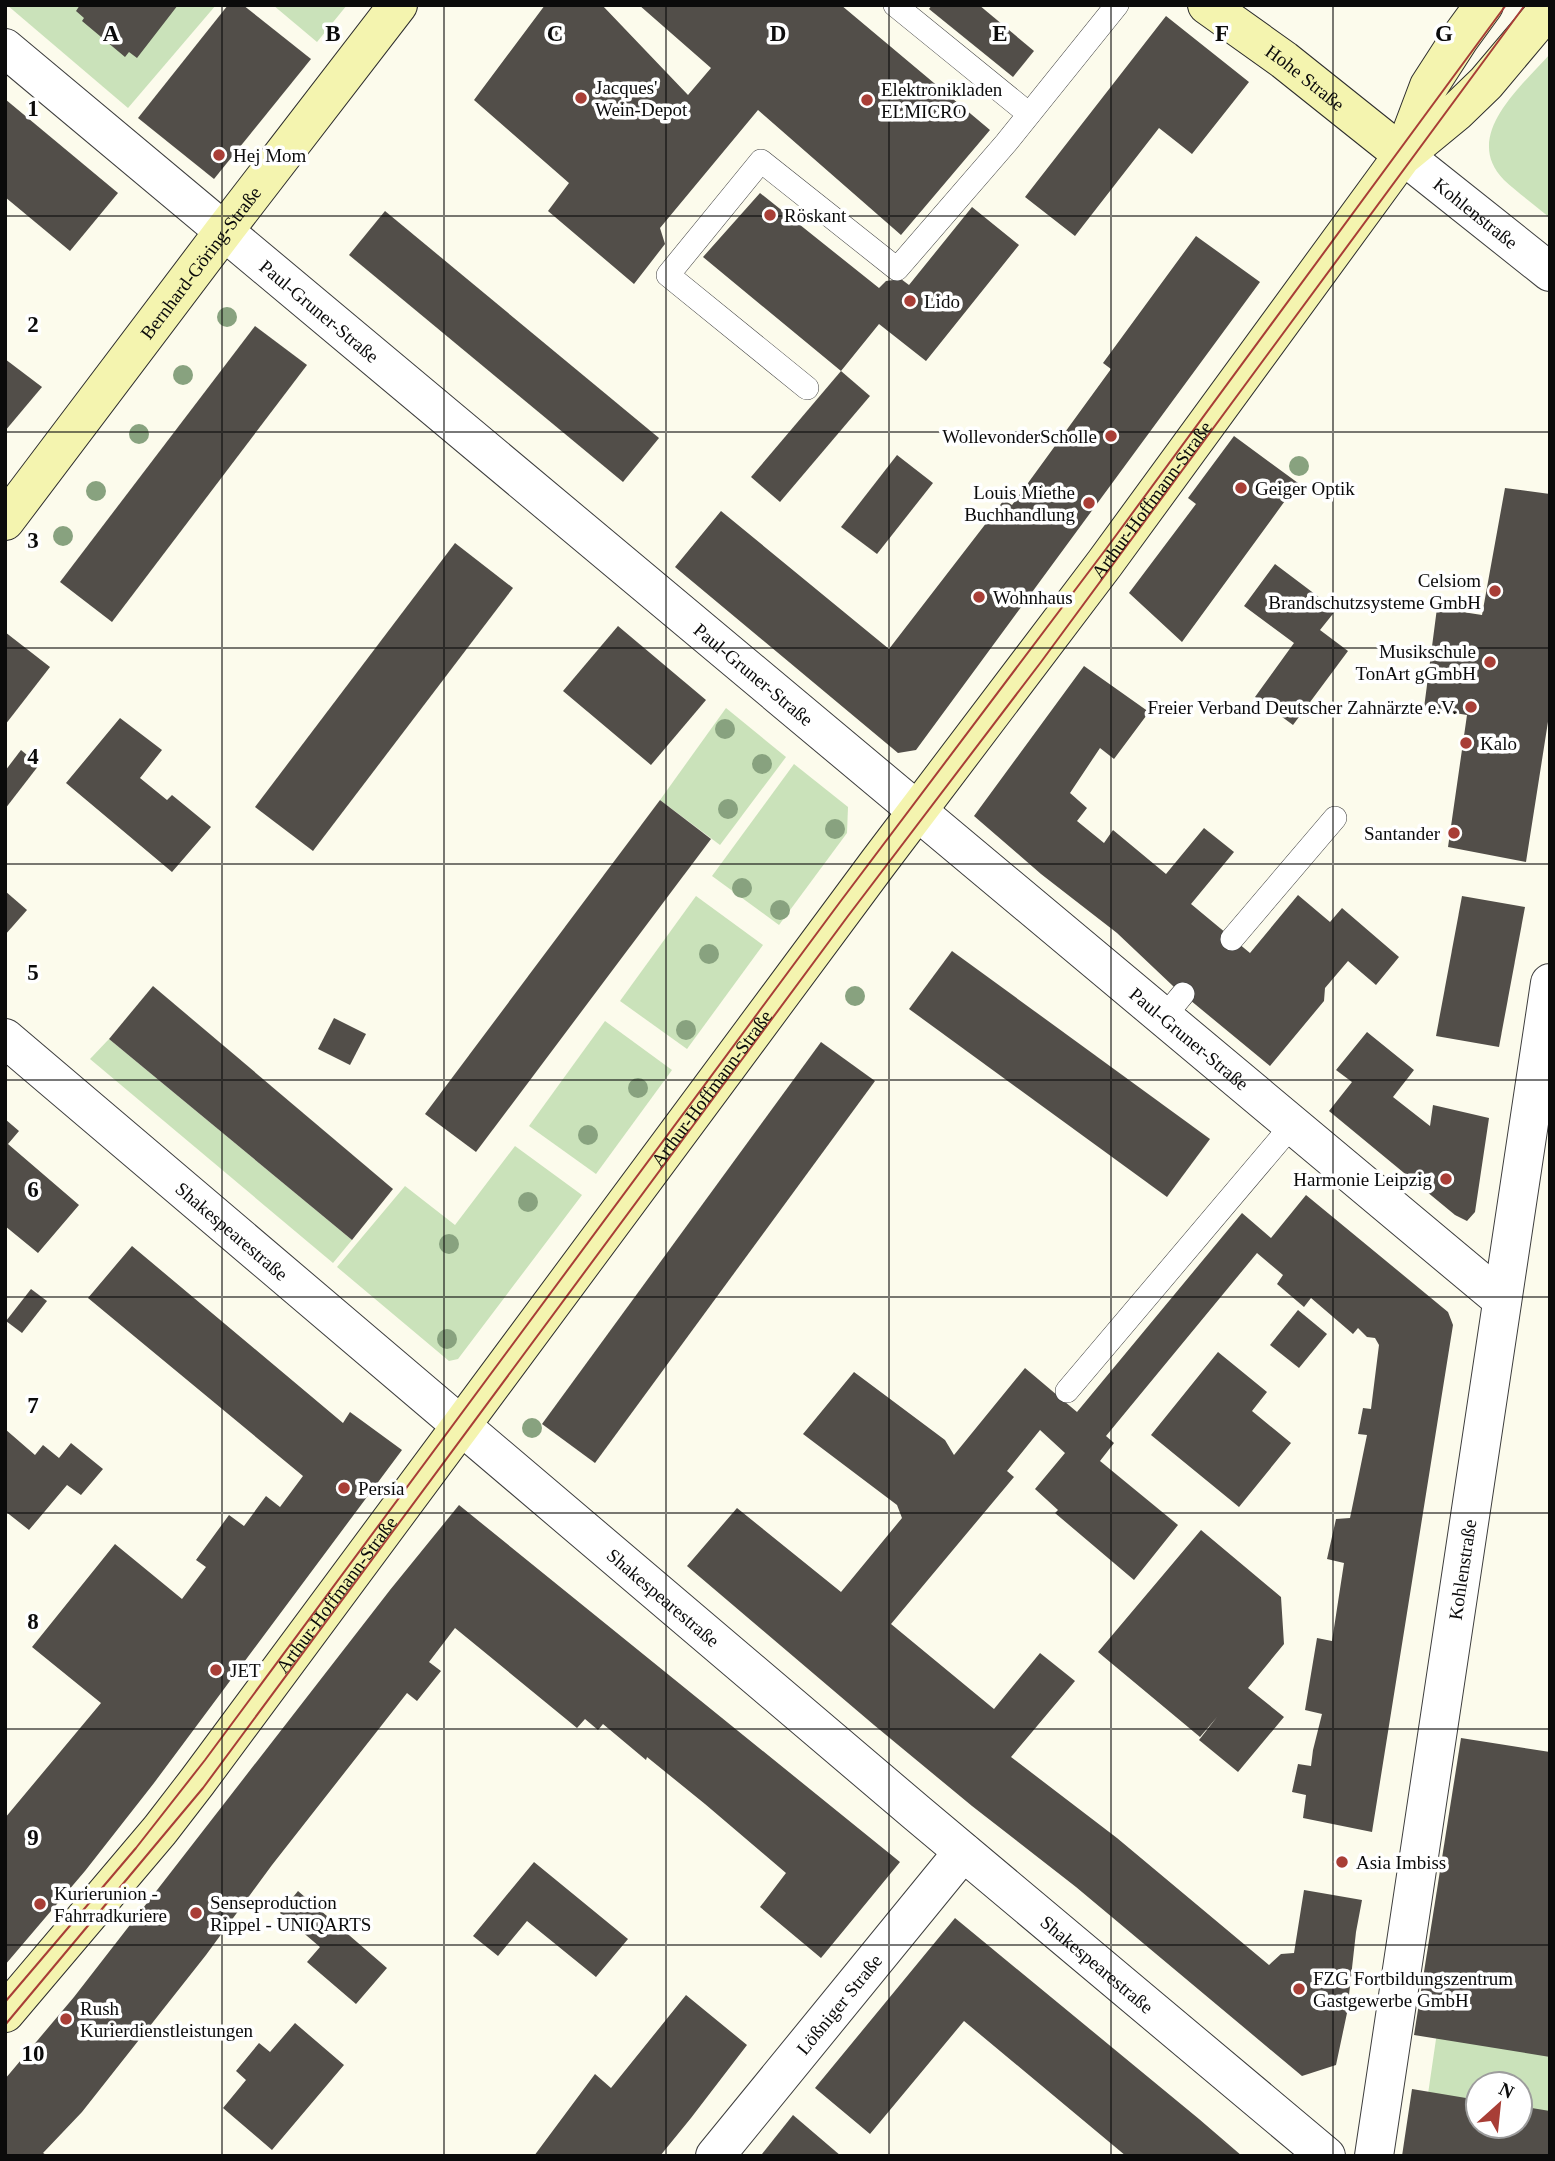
<svg xmlns="http://www.w3.org/2000/svg" width="1555" height="2161" viewBox="0 0 1555 2161" font-family="Georgia,serif">
  <rect width="100%" height="100%" fill="#fcfbec"/>
  <g fill="#cae2ba" fill-rule="evenodd">
    <path d="M 7,5 L 216,5 L 128,108 Z"/>
    <path d="M 273,5 L 347,5 L 317,42 Z"/>
    <path d="M 1550,54 L 1550,218 C 1535,205 1518,193 1504,180 C 1461,136 1521,87 1550,54 Z"/>
    <path d="M 726,708 L 786,757 L 720,845 L 660,800 Z"/>
    <path d="M 794,764 L 848,807 L 847,833 L 779,925 L 712,876 Z"/>
    <path d="M 696,896 L 763,945 L 687,1049 L 620,1001 Z"/>
    <path d="M 605,1021 L 672,1070 L 596,1174 L 529,1126 Z"/>
    <path d="M 109,1039 L 352,1240 L 333,1263 L 90,1059 Z"/>
    <path d="M 515,1146 L 582,1195 L 458,1359 L 449,1361 L 337,1267 L 405,1186 L 455,1225 Z"/>
    <path d="M 1451,1936 L 1550,1951 L 1550,2156 L 1419,2156 ZM 1478,2084 L 1520,2084 L 1520,2126 L 1478,2126 Z"/>
  </g>
  <g fill="#524e49">
    <path d="M 80,5 L 178,5 L 137,58 L 129,52 L 125,57 L 82,21 L 84,18 L 76,11 Z"/>
    <path d="M 228,5 L 243,5 L 311,59 L 214,179 L 138,118 Z"/>
    <path d="M 545,5 L 602,5 L 688,95 L 711,68 L 639,5 L 841,5 L 990,130 L 901,235 L 758,110 L 660,228 L 665,244 L 634,284 L 548,211 L 569,183 L 474,100 Z"/>
    <path d="M 932,5 L 979,5 L 1034,51 L 1013,77 L 929,9 Z"/>
    <path d="M 1166,16 L 1249,82 L 1192,154 L 1159,128 L 1075,236 L 1025,197 Z"/>
    <path d="M 5,99 L 118,193 L 70,251 L 5,197 Z"/>
    <path d="M 760,193 L 879,288 L 886,281 L 901,279 L 909,285 L 972,207 L 1019,245 L 926,361 L 879,324 L 841,371 L 703,257 Z"/>
    <path d="M 385,211 L 659,438 L 623,482 L 349,255 Z"/>
    <path d="M 1196,236 L 1260,282 L 916,750 L 898,753 L 675,567 L 721,511 L 889,649 L 1004,500 L 1012,505 L 1111,369 L 1103,363 Z"/>
    <path d="M 255,326 L 307,365 L 112,622 L 60,582 Z"/>
    <path d="M 5,359 L 42,387 L 5,431 Z"/>
    <path d="M 841,371 L 870,396 L 780,502 L 751,477 Z"/>
    <path d="M 1234,436 L 1298,483 L 1182,642 L 1129,593 L 1196,504 L 1188,498 Z"/>
    <path d="M 897,455 L 933,483 L 877,554 L 841,527 Z"/>
    <path d="M 1505,488 L 1550,494 L 1550,709 L 1526,862 L 1448,847 L 1467,715 L 1424,708 L 1437,608 L 1482,615 Z"/>
    <path d="M 455,543 L 513,588 L 313,851 L 255,807 Z"/>
    <path d="M 1275,564 L 1336,610 L 1320,630 L 1348,651 L 1293,725 L 1255,697 L 1294,643 L 1244,606 Z"/>
    <path d="M 618,626 L 706,700 L 651,765 L 563,691 Z"/>
    <path d="M 5,632 L 50,667 L 5,725 Z"/>
    <path d="M 1084,666 L 1149,712 L 1114,759 L 1100,748 L 1070,793 L 1087,808 L 1077,821 L 1104,843 L 1113,830 L 1166,874 L 1204,828 L 1234,852 L 1191,904 L 1250,953 L 1298,895 L 1330,922 L 1342,908 L 1399,957 L 1376,985 L 1348,961 L 1325,988 L 1324,1001 L 1270,1066 L 1173,986 L 1117,933 L 1041,874 L 974,816 Z"/>
    <path d="M 120,718 L 162,750 L 140,778 L 167,800 L 172,795 L 211,827 L 172,872 L 66,783 Z"/>
    <path d="M 21,750 L 39,765 L 5,809 L 5,771 Z"/>
    <path d="M 660,800 L 711,839 L 476,1152 L 425,1114 Z"/>
    <path d="M 5,891 L 27,910 L 5,935 Z"/>
    <path d="M 1462,896 L 1525,907 L 1499,1047 L 1436,1036 Z"/>
    <path d="M 952,951 L 1210,1139 L 1167,1197 L 909,1009 Z"/>
    <path d="M 153,986 L 393,1189 L 352,1240 L 109,1039 Z"/>
    <path d="M 334,1018 L 366,1034 L 350,1065 L 318,1049 Z"/>
    <path d="M 1367,1032 L 1414,1070 L 1393,1097 L 1430,1126 L 1433,1105 L 1489,1118 L 1475,1212 L 1467,1221 L 1455,1215 L 1329,1111 L 1352,1082 L 1336,1070 Z"/>
    <path d="M 821,1042 L 875,1081 L 595,1463 L 542,1424 Z"/>
    <path d="M 5,1119 L 19,1131 L 8,1144 L 79,1205 L 38,1253 L 5,1226 Z"/>
    <path d="M 1306,1195 L 1448,1312 L 1453,1325 L 1372,1832 L 1303,1818 L 1306,1795 L 1292,1792 L 1298,1764 L 1311,1766 L 1313,1750 L 1322,1714 L 1305,1710 L 1317,1638 L 1332,1641 L 1344,1563 L 1327,1559 L 1336,1519 L 1350,1518 L 1367,1435 L 1358,1434 L 1363,1408 L 1371,1409 L 1379,1345 L 1375,1338 L 1367,1337 L 1358,1328 L 1353,1334 L 1311,1298 L 1304,1307 L 1277,1284 L 1283,1275 L 1257,1253 L 1106,1436 L 1114,1443 L 1100,1461 L 1178,1525 L 1134,1580 L 1055,1513 L 1058,1510 L 1035,1489 L 1065,1453 L 1040,1430 L 1007,1471 L 1014,1477 L 891,1624 L 994,1709 L 1040,1653 L 1075,1681 L 1011,1757 L 1117,1838 L 1269,1965 L 1281,1954 L 1294,1953 L 1304,1890 L 1362,1900 L 1356,1932 L 1347,2013 L 1336,2065 L 1302,2076 L 1076,1887 L 972,1806 L 874,1725 L 687,1566 L 737,1508 L 841,1592 L 902,1518 L 897,1505 L 803,1434 L 854,1372 L 945,1440 L 954,1455 L 1025,1368 L 1077,1412 L 1242,1213 L 1271,1238 Z"/>
    <path d="M 132,1246 L 343,1423 L 350,1412 L 402,1450 L 154,1783 L 85,1871 L 5,1965 L 5,1818 L 101,1703 L 32,1647 L 115,1544 L 182,1599 L 206,1567 L 196,1560 L 229,1515 L 244,1526 L 266,1496 L 280,1507 L 303,1476 L 88,1298 Z"/>
    <path d="M 31,1289 L 47,1301 L 22,1333 L 6,1321 Z"/>
    <path d="M 1298,1310 L 1327,1334 L 1299,1368 L 1270,1345 Z"/>
    <path d="M 1218,1352 L 1267,1392 L 1252,1411 L 1291,1443 L 1239,1507 L 1151,1435 Z"/>
    <path d="M 5,1429 L 35,1455 L 43,1445 L 59,1458 L 71,1443 L 103,1469 L 81,1495 L 67,1485 L 29,1530 L 5,1511 Z"/>
    <path d="M 459,1505 L 900,1862 L 821,1958 L 760,1907 L 786,1873 L 705,1804 L 647,1757 L 646,1760 L 603,1724 L 598,1730 L 585,1719 L 577,1728 L 455,1628 L 429,1662 L 441,1671 L 417,1701 L 407,1693 L 272,1865 L 206,1955 L 82,2112 L 43,2153 L 48,2156 L 5,2156 L 5,2079 L 74,1997 L 390,1590 Z"/>
    <path d="M 1201,1530 L 1281,1597 L 1284,1644 L 1248,1688 L 1284,1717 L 1238,1772 L 1199,1740 L 1217,1717 L 1200,1737 L 1098,1652 Z"/>
    <path d="M 1461,1738 L 1550,1752 L 1550,2057 L 1414,2035 Z"/>
    <path d="M 534,1862 L 628,1939 L 596,1977 L 527,1921 L 498,1956 L 473,1936 Z"/>
    <path d="M 298,1891 L 387,1968 L 356,2004 L 307,1962 L 320,1947 L 280,1913 Z"/>
    <path d="M 955,1918 L 1199,2119 L 1242,2156 L 1126,2156 L 964,2021 L 870,2134 L 815,2088 Z"/>
    <path d="M 686,1995 L 747,2045 L 691,2118 L 660,2156 L 534,2156 L 595,2074 L 611,2088 Z"/>
    <path d="M 295,2023 L 344,2065 L 272,2150 L 223,2108 L 246,2080 L 236,2071 L 259,2043 L 270,2052 Z"/>
    <path d="M 1412,2089 L 1478,2100 L 1478,2126 L 1520,2126 L 1520,2106 L 1550,2111 L 1550,2156 L 1402,2156 Z"/>
    <path d="M 793,2115 L 841,2156 L 764,2156 L 762,2154 Z"/>
  </g>
  <g fill="none" stroke-linecap="round" stroke-linejoin="round">
    <g stroke="#3e3e3e" stroke-width="24">
      <g id="lane">
        <path d="M 895,5 L 1029,114"/>
        <path d="M 807,388 L 668,275 L 761,161 L 897,269 L 1006,143 L 1117,5"/>
        <path d="M 1232,939 L 1335,818"/>
        <path d="M 1164,1017 L 1183,994"/>
        <path d="M 1067,1391 L 1293,1124"/>
      </g>
    </g>
    <g stroke="#3e3e3e" stroke-width="40">
      <g id="street">
        <path id="s1" d="M 5,48 L 1502,1300"/>
        <path id="s2" d="M 1403,155 L 1550,272"/>
        <path id="s3" d="M 5,1038 L 917,1813 L 1326,2156"/>
        <path id="s4" d="M 715,2156 L 963,1852"/>
        <path id="s5" d="M 1374,2156 L 1550,983"/>
      </g>
    </g>
    <g stroke="#2d2d2d" stroke-width="40">
      <g id="secondary">
        <path id="s6" d="M 1207,5 L 1284,60 L 1403,155"/>
        <path d="M 1405,154 L 1456,112 L 1486,83 L 1550,7"/>
        <path id="s7" d="M 5,521 L 224,231 L 398,5"/>
        <path id="s8" d="M 5,2013 L 160,1830 L 197,1782 L 878,863 L 1105,563 L 1403,155 L 1429,86 L 1460,38 L 1484,5"/>
      </g>
    </g>
    <use href="#lane" stroke="#fff" stroke-width="23"/>
    <use href="#street" stroke="#fff" stroke-width="38"/>
    <use href="#secondary" stroke="#f4f4af" stroke-width="38"/>
    <g stroke="#a83e36" stroke-width="2">
      <path d="M 5,2002 L 136,1848 L 205,1760 L 840,902 L 1106,549 L 1506,5"/>
      <path d="M 5,2025 L 203,1788 L 848,916 L 1041,662 L 1525,5"/>
    </g>
  </g>
  <g fill="#88a27f">
    <circle cx="227" cy="317" r="10"/>
    <circle cx="183" cy="375" r="10"/>
    <circle cx="139" cy="434" r="10"/>
    <circle cx="1299" cy="466" r="10"/>
    <circle cx="96" cy="491" r="10"/>
    <circle cx="63" cy="536" r="10"/>
    <circle cx="725" cy="729" r="10"/>
    <circle cx="762" cy="764" r="10"/>
    <circle cx="728" cy="809" r="10"/>
    <circle cx="835" cy="829" r="10"/>
    <circle cx="742" cy="888" r="10"/>
    <circle cx="780" cy="910" r="10"/>
    <circle cx="709" cy="954" r="10"/>
    <circle cx="855" cy="996" r="10"/>
    <circle cx="686" cy="1030" r="10"/>
    <circle cx="638" cy="1088" r="10"/>
    <circle cx="588" cy="1135" r="10"/>
    <circle cx="528" cy="1202" r="10"/>
    <circle cx="449" cy="1244" r="10"/>
    <circle cx="447" cy="1339" r="10"/>
    <circle cx="532" cy="1428" r="10"/>
  </g>
  <path fill="none" stroke="#0b0b0b" stroke-width="2" stroke-opacity="0.55" d="M 222,5 L 222,2156M 444,5 L 444,2156M 666,5 L 666,2156M 889,5 L 889,2156M 1111,5 L 1111,2156M 1333,5 L 1333,2156M 5,216 L 1550,216M 5,432 L 1550,432M 5,648 L 1550,648M 5,864 L 1550,864M 5,1080 L 1550,1080M 5,1297 L 1550,1297M 5,1513 L 1550,1513M 5,1729 L 1550,1729M 5,1945 L 1550,1945"/>
  <g fill="#a83e36" stroke="#fff" stroke-width="2.5">
    <circle cx="581" cy="98" r="7"/>
    <circle cx="867" cy="100" r="7"/>
    <circle cx="219" cy="155" r="7"/>
    <circle cx="770" cy="215" r="7"/>
    <circle cx="910" cy="301" r="7"/>
    <circle cx="1111" cy="436" r="7"/>
    <circle cx="1241" cy="488" r="7"/>
    <circle cx="1089" cy="503" r="7"/>
    <circle cx="1495" cy="591" r="7"/>
    <circle cx="979" cy="597" r="7"/>
    <circle cx="1490" cy="662" r="7"/>
    <circle cx="1471" cy="707" r="7"/>
    <circle cx="1466" cy="743" r="7"/>
    <circle cx="1454" cy="833" r="7"/>
    <circle cx="1446" cy="1179" r="7"/>
    <circle cx="344" cy="1488" r="7"/>
    <circle cx="216" cy="1670" r="7"/>
    <circle cx="1342" cy="1862" r="7"/>
    <circle cx="40" cy="1904" r="7"/>
    <circle cx="196" cy="1913" r="7"/>
    <circle cx="1299" cy="1989" r="7"/>
    <circle cx="66" cy="2019" r="7"/>
  </g>
  <g text-anchor="middle" dominant-baseline="central" stroke-width="7" stroke-linejoin="round" paint-order="stroke">
    <g font-size="19" fill="#0b0b0b" stroke="#fff">
      <text stroke="none"><textPath href="#s6" startOffset="122">Hohe Straße</textPath></text>
      <text stroke="none"><textPath href="#s2" startOffset="93">Kohlenstraße</textPath></text>
      <text stroke="none"><textPath href="#s7" startOffset="324">Bernhard-Göring-Straße</textPath></text>
      <text stroke="none"><textPath href="#s1" startOffset="410">Paul-Gruner-Straße</textPath></text>
      <text stroke="none"><textPath href="#s8" startOffset="1899">Arthur-Hoffmann-Straße</textPath></text>
      <text stroke="none"><textPath href="#s1" startOffset="976">Paul-Gruner-Straße</textPath></text>
      <text stroke="none"><textPath href="#s1" startOffset="1544">Paul-Gruner-Straße</textPath></text>
      <text stroke="none"><textPath href="#s8" startOffset="1164">Arthur-Hoffmann-Straße</textPath></text>
      <text stroke="none"><textPath href="#s3" startOffset="298">Shakespearestraße</textPath></text>
      <text stroke="none"><textPath href="#s5" startOffset="593">Kohlenstraße</textPath></text>
      <text stroke="none"><textPath href="#s8" startOffset="534">Arthur-Hoffmann-Straße</textPath></text>
      <text stroke="none"><textPath href="#s3" startOffset="864">Shakespearestraße</textPath></text>
      <text stroke="none"><textPath href="#s3" startOffset="1432">Shakespearestraße</textPath></text>
      <text stroke="none"><textPath href="#s4" startOffset="196">Lößniger Straße</textPath></text>
    </g>
    <g font-size="19" fill="#0b0b0b" stroke="#fff" text-anchor="start">
      <text x="595" y="87">Jacques'<tspan x="595" dy="22">Wein-Depot</tspan></text>
      <text x="881" y="89">Elektronikladen<tspan x="881" dy="22">ELMICRO</tspan></text>
      <text x="233" y="155">Hej Mom</text>
      <text x="784" y="215">Röskant</text>
      <text x="924" y="301">Lido</text>
      <text x="1097" y="436" text-anchor="end">WollevonderScholle</text>
      <text x="1255" y="488">Geiger Optik</text>
      <text x="1075" y="492" text-anchor="end">Louis Miethe<tspan x="1075" dy="22">Buchhandlung</tspan></text>
      <text x="1481" y="580" text-anchor="end">Celsiom<tspan x="1481" dy="22">Brandschutzsysteme GmbH</tspan></text>
      <text x="993" y="597">Wohnhaus</text>
      <text x="1476" y="651" text-anchor="end">Musikschule<tspan x="1476" dy="22">TonArt gGmbH</tspan></text>
      <text x="1457" y="707" text-anchor="end">Freier Verband Deutscher Zahnärzte e.V.</text>
      <text x="1480" y="743">Kalo</text>
      <text x="1440" y="833" text-anchor="end">Santander</text>
      <text x="1432" y="1179" text-anchor="end">Harmonie Leipzig</text>
      <text x="358" y="1488">Persia</text>
      <text x="230" y="1670">JET</text>
      <text x="1356" y="1862">Asia Imbiss</text>
      <text x="54" y="1893">Kurierunion -<tspan x="54" dy="22">Fahrradkuriere</tspan></text>
      <text x="210" y="1902">Senseproduction<tspan x="210" dy="22">Rippel - UNIQARTS</tspan></text>
      <text x="1313" y="1978">FZG Fortbildungszentrum<tspan x="1313" dy="22">Gastgewerbe GmbH</tspan></text>
      <text x="80" y="2008">Rush<tspan x="80" dy="22">Kurierdienstleistungen</tspan></text>
    </g>
  </g>
  <g font-size="23" text-anchor="middle" font-weight="bold" fill="#0b0b0b" stroke="#fff" stroke-width="7" stroke-linejoin="round" paint-order="stroke">
    <text x="111" y="41">A</text>
    <text x="333" y="41">B</text>
    <text x="555" y="41">C</text>
    <text x="778" y="41">D</text>
    <text x="1000" y="41">E</text>
    <text x="1222" y="41">F</text>
    <text x="1444" y="41">G</text>
    <text x="33" y="116">1</text>
    <text x="33" y="332">2</text>
    <text x="33" y="548">3</text>
    <text x="33" y="764">4</text>
    <text x="33" y="980">5</text>
    <text x="33" y="1197">6</text>
    <text x="33" y="1413">7</text>
    <text x="33" y="1629">8</text>
    <text x="33" y="1845">9</text>
    <text x="33" y="2061">10</text>
  </g>
  <rect width="1555" height="2161" fill="none" stroke="#0b0b0b" stroke-width="14"/>
  <g transform="translate(1499 2105) rotate(27)"><circle r="33" fill="#ffffff" stroke="#9d9d9d" stroke-width="2"/>
  <path d="M0-5L12 26L0 18L-12 26Z" fill="#a83e36"/>
  <text y="-10" font-size="19" font-weight="bold" text-anchor="middle" fill="#0b0b0b">N</text>
  </g>
</svg>
